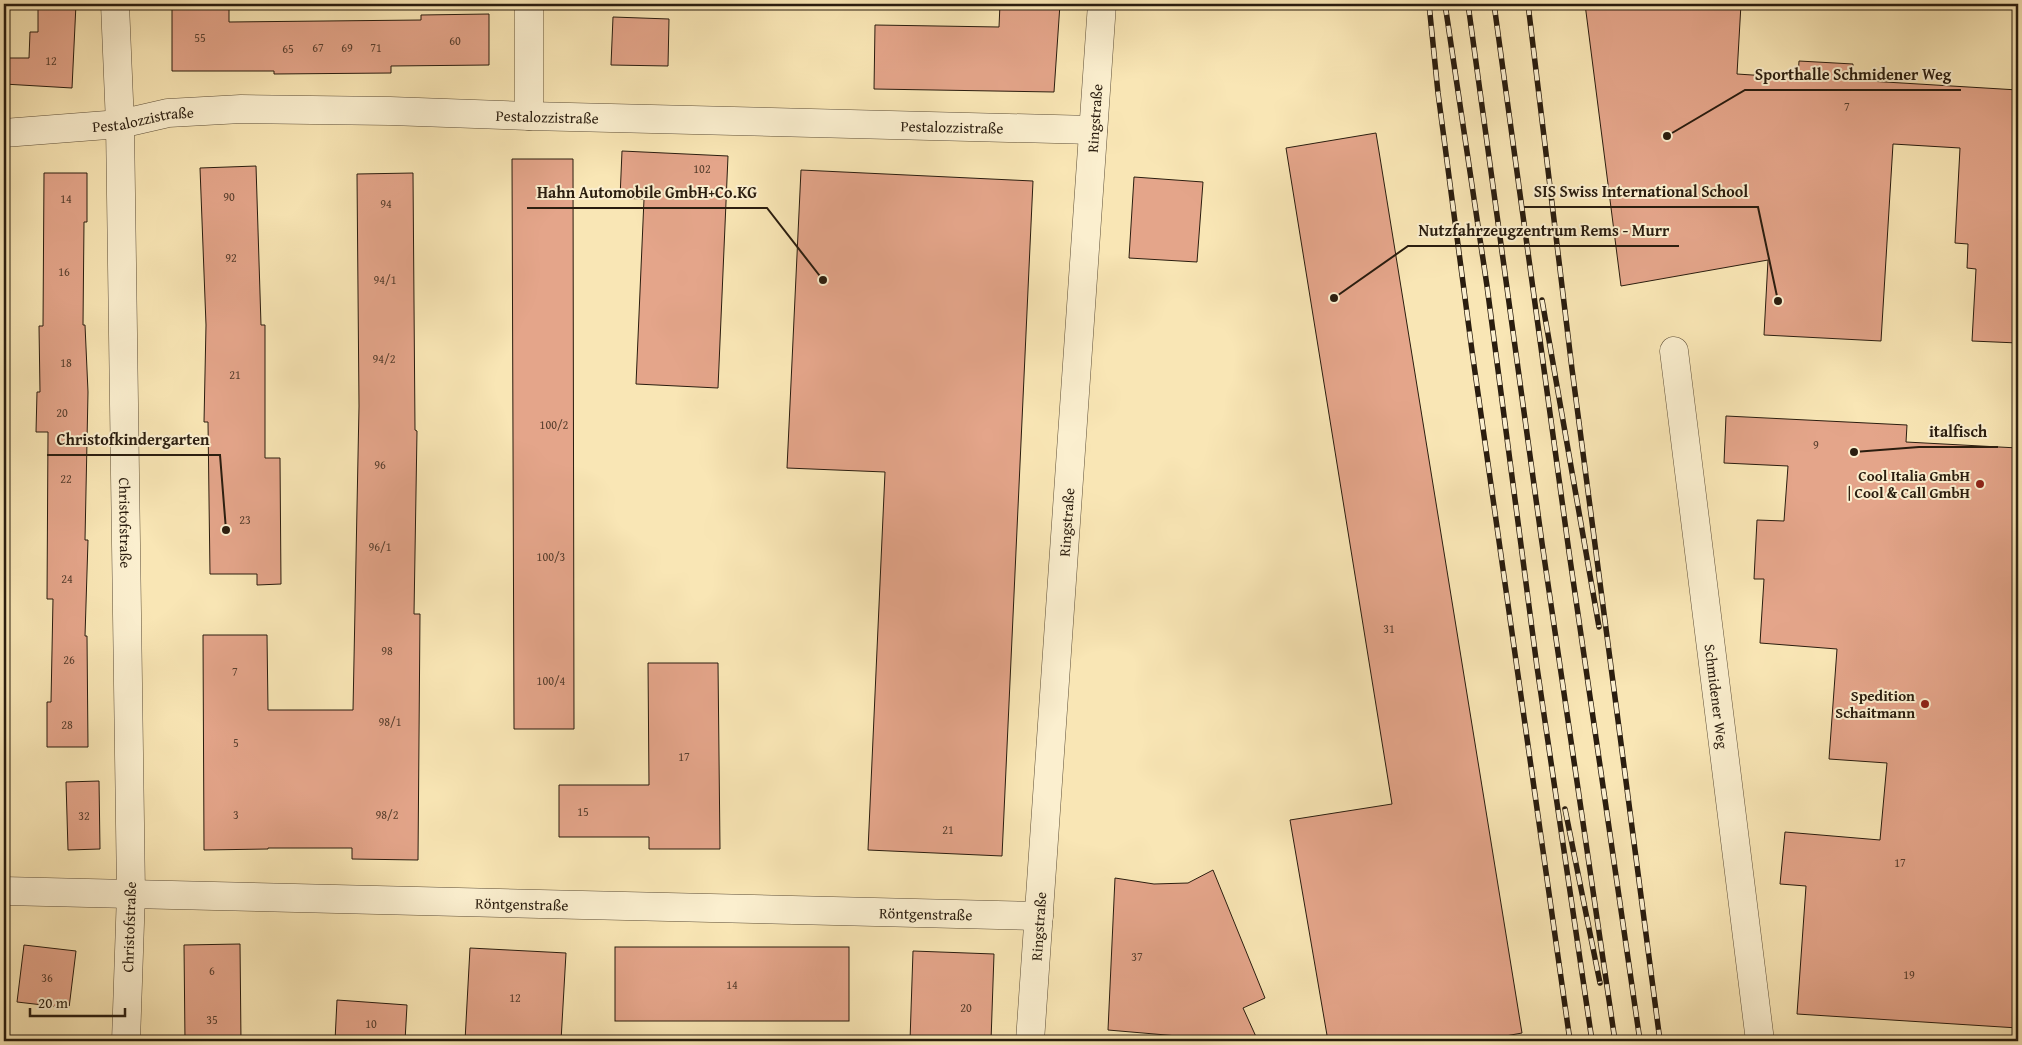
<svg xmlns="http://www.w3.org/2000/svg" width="2022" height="1045" viewBox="0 0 2022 1045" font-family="'Gentium Book Plus',serif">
  <rect width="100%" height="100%" fill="#f9e6b5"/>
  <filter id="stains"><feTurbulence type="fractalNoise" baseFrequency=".004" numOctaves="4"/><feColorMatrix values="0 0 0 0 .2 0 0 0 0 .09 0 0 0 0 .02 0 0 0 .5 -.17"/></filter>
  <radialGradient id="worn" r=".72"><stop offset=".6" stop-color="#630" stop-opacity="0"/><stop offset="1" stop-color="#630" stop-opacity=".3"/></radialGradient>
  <g fill="#e4a58a" stroke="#2a1d0f">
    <path d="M 38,4 L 76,4 L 72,88 L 4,84 L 4,58 L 29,58 L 30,32 L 38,32 Z"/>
    <path d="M 172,4 L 229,4 L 229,22 L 421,20 L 421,15 L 489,14 L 489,65 L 391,66 L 391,73 L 274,74 L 274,71 L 172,71 Z"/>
    <path d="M 1000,4 L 1060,4 L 1054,92 L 874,89 L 875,25 L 999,27 Z"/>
    <path d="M 1585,4 L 1741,4 L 1737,74 L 1798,78 L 1799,61 L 1853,64 L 1852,80 L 2018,90 L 2018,343 L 1972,341 L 1976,269 L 1967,268 L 1968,244 L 1955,243 L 1960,148 L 1893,144 L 1881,341 L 1764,335 L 1768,260 L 1621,286 Z"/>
    <path d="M 613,17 L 669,19 L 668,66 L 611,65 Z"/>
    <path d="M 1376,133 L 1522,1033 L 1478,1041 L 1328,1041 L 1290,820 L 1392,804 L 1286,148 Z"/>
    <path d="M 622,151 L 728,156 L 718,388 L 636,384 L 644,199 L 620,198 Z"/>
    <path d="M 512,159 L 573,159 L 574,729 L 514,729 Z"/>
    <path d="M 256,166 L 261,325 L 265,325 L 265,458 L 280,458 L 281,584 L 257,585 L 257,574 L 210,574 L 208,422 L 204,422 L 206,325 L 200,168 Z"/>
    <path d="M 801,170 L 1033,181 L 1002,856 L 868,850 L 885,472 L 787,468 Z"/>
    <path d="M 44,173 L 87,173 L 87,222 L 84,222 L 83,325 L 85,325 L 88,392 L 85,540 L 88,540 L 85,636 L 87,636 L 88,747 L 47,747 L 47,702 L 51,702 L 53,599 L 47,599 L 48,432 L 36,432 L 37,392 L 40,392 L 39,326 L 43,326 Z"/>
    <path d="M 413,173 L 415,430 L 417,431 L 414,614 L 420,614 L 418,860 L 352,859 L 352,848 L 268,848 L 268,849 L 204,850 L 203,635 L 267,635 L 268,710 L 353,710 L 359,406 L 357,174 Z"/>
    <path d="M 1134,177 L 1203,182 L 1197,262 L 1129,258 Z"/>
    <path d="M 1726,416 L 1907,425 L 1906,442 L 2018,448 L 2018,1028 L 1797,1014 L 1806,886 L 1780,884 L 1785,832 L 1880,840 L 1887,763 L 1829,759 L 1837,649 L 1760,643 L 1764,579 L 1754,579 L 1757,520 L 1784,521 L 1788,466 L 1724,463 Z"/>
    <path d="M 648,663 L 718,663 L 720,849 L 649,849 L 649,837 L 559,837 L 559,785 L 649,785 Z"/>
    <path d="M 99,781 L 100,849 L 68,850 L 66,782 Z"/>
    <path d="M 1213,870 L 1265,998 L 1243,1008 L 1258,1041 L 1236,1041 L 1108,1030 L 1115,878 L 1154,884 L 1188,883 Z"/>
    <path d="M 240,944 L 241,1041 L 185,1041 L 184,945 Z"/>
    <path d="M 24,945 L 76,951 L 69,1008 L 17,1002 Z"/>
    <rect x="615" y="947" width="234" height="74"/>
    <path d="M 470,948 L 566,953 L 561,1041 L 465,1041 Z"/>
    <path d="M 913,951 L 994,954 L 991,1041 L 910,1041 Z"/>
    <path d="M 337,1000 L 407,1005 L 405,1041 L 335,1041 Z"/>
  </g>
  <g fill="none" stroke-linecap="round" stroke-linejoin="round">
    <g stroke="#5e4f38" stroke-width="29">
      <g id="minor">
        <path id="s1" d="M 115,4 L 120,124 L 131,893 L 126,1041"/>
        <path d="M 529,4 L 529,116"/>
        <path id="s2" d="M 4,133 L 120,124 L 168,113 L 241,109 L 390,111 L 529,116 L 1093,130"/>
        <path id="s3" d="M 1674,351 L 1760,1041"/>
        <path id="s4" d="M 4,891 L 1039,916"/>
        <path id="s5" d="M 1030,1041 L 1102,4"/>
      </g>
    </g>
    <use href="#minor" stroke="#fbefcf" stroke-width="28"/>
    <g stroke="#2a1d0f" stroke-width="5.5">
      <g id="rail">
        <path d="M 1429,4 L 1438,93 L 1472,351 L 1570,1041"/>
        <path d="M 1445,4 L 1487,286 L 1537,667 L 1592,1041"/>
        <path d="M 1468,4 L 1542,543 L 1615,1041"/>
        <path d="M 1494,4 L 1569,552 L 1640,1041"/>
        <path d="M 1528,4 L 1572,369 L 1660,1041"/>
        <path d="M 1542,300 L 1599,627"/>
        <path d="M 1565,809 L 1600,983"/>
      </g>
    </g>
    <use href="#rail" stroke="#fbefcf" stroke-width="4" stroke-dasharray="11" stroke-linecap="butt"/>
  </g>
  <g fill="#8f2418" stroke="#fbefcf" stroke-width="2">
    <circle cx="1980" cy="484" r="5"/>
    <circle cx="1925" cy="704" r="5"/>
  </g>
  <g text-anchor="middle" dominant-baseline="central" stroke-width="4" stroke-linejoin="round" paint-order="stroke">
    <g font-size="12" fill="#583f2e">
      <text x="200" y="37">55</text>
      <text x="455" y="40">60</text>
      <text x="318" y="47">67</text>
      <text x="347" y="47">69</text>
      <text x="376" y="47">71</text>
      <text x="288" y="48">65</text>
      <text x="51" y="60">12</text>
      <text x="1847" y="106">7</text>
      <text x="702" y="168">102</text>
      <text x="229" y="196">90</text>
      <text x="66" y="198">14</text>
      <text x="386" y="203">94</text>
      <text x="231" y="257">92</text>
      <text x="64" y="271">16</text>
      <text x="385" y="279">94/1</text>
      <text x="384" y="358">94/2</text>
      <text x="66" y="362">18</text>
      <text x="235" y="374">21</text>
      <text x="62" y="412">20</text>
      <text x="554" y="424">100/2</text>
      <text x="1816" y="444">9</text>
      <text x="380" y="464">96</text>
      <text x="66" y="478">22</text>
      <text x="245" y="519">23</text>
      <text x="380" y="546">96/1</text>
      <text x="551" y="556">100/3</text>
      <text x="67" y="578">24</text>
      <text x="1389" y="628">31</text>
      <text x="387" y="650">98</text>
      <text x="69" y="659">26</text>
      <text x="235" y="671">7</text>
      <text x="551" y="680">100/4</text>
      <text x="390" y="721">98/1</text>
      <text x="67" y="724">28</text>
      <text x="236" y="742">5</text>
      <text x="684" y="756">17</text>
      <text x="583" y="811">15</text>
      <text x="236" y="814">3</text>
      <text x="387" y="814">98/2</text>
      <text x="84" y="815">32</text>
      <text x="948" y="829">21</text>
      <text x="1900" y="862">17</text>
      <text x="1137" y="956">37</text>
      <text x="212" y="970">6</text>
      <text x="1909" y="974">19</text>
      <text x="47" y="977">36</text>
      <text x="732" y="984">14</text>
      <text x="515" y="997">12</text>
      <text x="966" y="1007">20</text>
      <text x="212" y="1019">35</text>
      <text x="371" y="1023">10</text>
    </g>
    <g font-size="15" fill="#2a1d0f" stroke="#fbefcf">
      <text stroke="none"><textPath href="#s2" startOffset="545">Pestalozzistraße</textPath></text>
      <text stroke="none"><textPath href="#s5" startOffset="925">Ringstraße</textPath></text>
      <text stroke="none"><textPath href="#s2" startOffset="140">Pestalozzistraße</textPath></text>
      <text stroke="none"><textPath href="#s2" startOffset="950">Pestalozzistraße</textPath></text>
      <text stroke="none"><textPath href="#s5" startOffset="520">Ringstraße</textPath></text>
      <text stroke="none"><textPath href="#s1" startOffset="519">Christofstraße</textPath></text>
      <text stroke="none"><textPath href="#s3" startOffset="348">Schmidener Weg</textPath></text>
      <text stroke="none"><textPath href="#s4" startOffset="518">Röntgenstraße</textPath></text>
      <text stroke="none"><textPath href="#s4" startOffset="922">Röntgenstraße</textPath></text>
      <text transform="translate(129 927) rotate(-88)">Christofstraße</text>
      <text stroke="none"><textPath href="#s5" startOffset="115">Ringstraße</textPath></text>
    </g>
    <g font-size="15" font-weight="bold" fill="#2a1d0f" stroke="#fbefcf" text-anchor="end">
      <text x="1970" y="475">Cool Italia GmbH<tspan x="1970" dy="17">| Cool &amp; Call GmbH</tspan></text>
      <text x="1915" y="695">Spedition<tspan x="1915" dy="17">Schaitmann</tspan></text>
    </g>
  </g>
  <path fill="none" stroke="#2a1d0f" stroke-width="2" d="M1667 136L1745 90H1961M1778 301L1758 207H1524M823 280L767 208H527M1334 298L1408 246H1679M1854 452L1919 447H1998M226 530L220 455H47"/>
  <g fill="#2a1d0f" stroke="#fbefcf" stroke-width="2">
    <circle cx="1667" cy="136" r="5"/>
    <circle cx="1778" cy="301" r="5"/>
    <circle cx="823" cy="280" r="5"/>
    <circle cx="1334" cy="298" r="5"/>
    <circle cx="1854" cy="452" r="5"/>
    <circle cx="226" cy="530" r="5"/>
  </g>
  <g font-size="16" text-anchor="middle" font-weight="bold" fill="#2a1d0f" stroke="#fbefcf" stroke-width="4" stroke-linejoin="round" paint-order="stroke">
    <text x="1853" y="80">Sporthalle Schmidener Weg</text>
    <text x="1641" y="197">SIS Swiss International School</text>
    <text x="647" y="198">Hahn Automobile GmbH+Co.KG</text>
    <text x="1544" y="236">Nutzfahrzeugzentrum Rems - Murr</text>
    <text x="1958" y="437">italfisch</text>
    <text x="133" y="445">Christofkindergarten</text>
  </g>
  <rect width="2022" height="1045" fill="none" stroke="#f9e6b5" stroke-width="20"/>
  <rect x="5" y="5" width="2012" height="1035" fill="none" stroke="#2a1d0f" stroke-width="2.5"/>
  <rect x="10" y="10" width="2002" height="1025" fill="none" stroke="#2a1d0f"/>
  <path d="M30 1008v8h95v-8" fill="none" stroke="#2a1d0f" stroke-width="2.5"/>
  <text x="38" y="1008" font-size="15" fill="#2a1d0f" stroke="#fbefcf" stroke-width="4" paint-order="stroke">20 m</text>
  <rect width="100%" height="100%" filter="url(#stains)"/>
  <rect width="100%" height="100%" fill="url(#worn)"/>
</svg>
